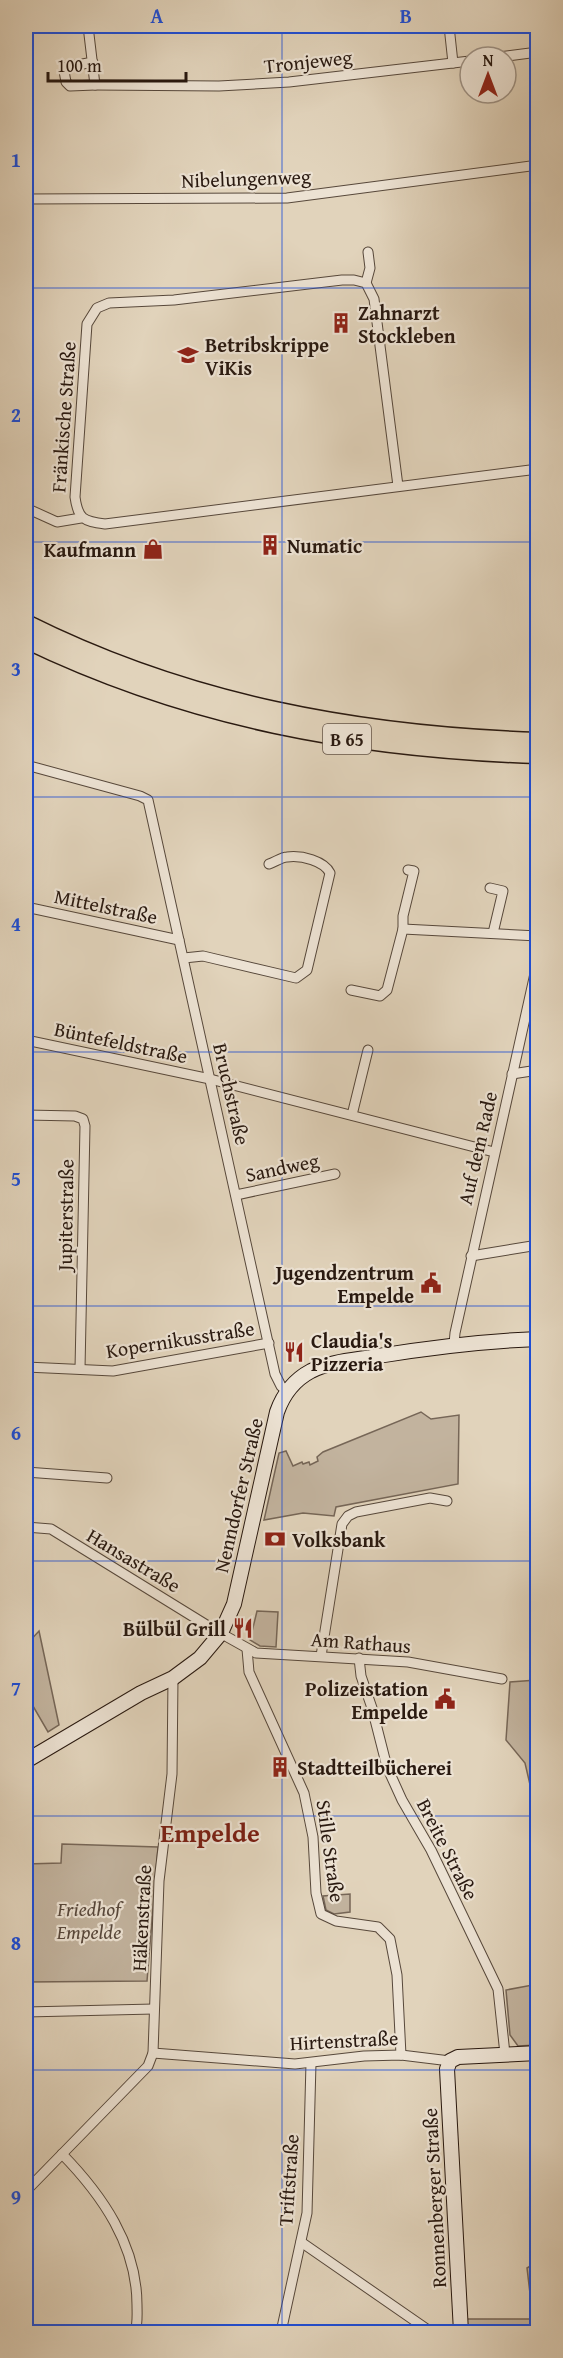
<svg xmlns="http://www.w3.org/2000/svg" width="563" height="2358" viewBox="0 0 563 2358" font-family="'Gentium Book Plus',serif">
  <rect width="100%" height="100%" fill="#e1d3bb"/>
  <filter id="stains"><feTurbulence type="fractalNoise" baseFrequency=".00333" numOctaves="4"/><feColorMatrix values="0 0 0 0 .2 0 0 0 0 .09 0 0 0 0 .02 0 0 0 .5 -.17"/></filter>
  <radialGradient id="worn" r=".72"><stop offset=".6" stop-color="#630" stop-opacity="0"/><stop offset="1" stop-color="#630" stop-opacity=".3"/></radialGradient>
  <g fill="#c2b39e" stroke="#766657" stroke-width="1.5">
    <path d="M 421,1412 L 431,1419 L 459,1415 L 458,1484 L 336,1507 L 334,1516 L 303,1513 L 264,1520 L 279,1453 L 286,1451 L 293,1466 L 302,1462 L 303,1464 L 309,1462 L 310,1465 L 318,1461 L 317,1457 L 323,1452 Z"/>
    <path d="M 257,1611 L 278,1612 L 276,1647 L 260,1646 L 250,1640 Z"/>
    <path d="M 39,1631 L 59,1725 L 48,1732 L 26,1694 L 26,1645 Z"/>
    <path d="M 537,1680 L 538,1680 L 537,1815 L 525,1763 L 506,1740 L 510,1682 Z"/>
    <path d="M 62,1844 L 158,1847 L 147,1981 L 26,1982 L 26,1864 L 61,1863 Z"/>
    <path d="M 350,1894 L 350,1912 L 334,1914 L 326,1910 L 323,1896 Z"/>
    <path d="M 537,1981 L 537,2045 L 518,2046 L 510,2035 L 506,1990 L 533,1985 L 533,1982 Z"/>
    <path d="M 537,2262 L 537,2319 L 529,2332 L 468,2332 L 467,2319 L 533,2319 L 527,2268 Z"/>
  </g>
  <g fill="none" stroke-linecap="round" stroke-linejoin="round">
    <g stroke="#57483b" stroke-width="11">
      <g id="street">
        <path d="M 88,26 L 95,85 L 70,86 L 66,82 L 64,71 L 67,67 L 93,62"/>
        <path d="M 449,26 L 453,63"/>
        <path d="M 499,57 L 538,52"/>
        <path d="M 95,85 L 219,86 L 289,82 L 470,61"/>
        <path d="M 26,199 L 287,198 L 538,165"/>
        <path d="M 366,283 L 370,268 L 368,252"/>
        <path d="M 398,486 L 374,299 L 366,283 L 354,280 L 342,280 L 174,300 L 109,303 L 97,308 L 87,324 L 75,497 C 78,519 83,521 105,524 C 249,506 393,487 538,469"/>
        <path d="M 26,508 L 57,522 L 81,518"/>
        <path d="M 26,765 L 140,796 L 148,800 L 275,1374 L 281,1386 L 288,1392"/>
        <path d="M 490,888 L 503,891 L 493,933"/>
        <path d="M 26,907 L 179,940"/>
        <path d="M 403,929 L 403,916 L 414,871 L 408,870"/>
        <path d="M 184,958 L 203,956 L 296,978 L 307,970 L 330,873 C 324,861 302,855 287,857 C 282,857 275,862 269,864"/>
        <path d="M 351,990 L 380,996 L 387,990 L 403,929 L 538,936"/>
        <path d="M 26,1040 L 210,1079 L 494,1152"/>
        <path d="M 512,1074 L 538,1070"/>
        <path d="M 26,1115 L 75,1116 L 83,1119 L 85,1126 L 80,1369"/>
        <path d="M 352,1115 L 368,1050"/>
        <path d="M 236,1195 L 335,1174"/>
        <path d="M 471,1256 L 538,1245"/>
        <path d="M 454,1344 L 455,1333 L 538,960"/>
        <path d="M 26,1367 L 113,1371 L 269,1343"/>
        <path d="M 26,1472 L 107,1478"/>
        <path d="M 26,1527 L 51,1529 L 213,1629 L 256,1653 L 408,1662 L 502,1679"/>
        <path d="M 247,1649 L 249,1672 L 304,1793 L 313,1837 L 316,1893 L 321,1914 L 336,1921 L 378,1927 L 390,1939 L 397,1975 L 401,2055"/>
        <path d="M 321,1656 L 342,1524 L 348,1516 L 356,1512 L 430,1498 L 447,1501"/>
        <path d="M 359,1658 L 361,1676 L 372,1708 L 387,1767 L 402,1800 L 431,1850 L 498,1989 L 505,2054"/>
        <path d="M 26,2012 L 154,2009"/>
        <path d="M 153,2053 L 295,2064 L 364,2056 L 401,2055 L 450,2061"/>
        <path d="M 62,2154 C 102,2195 137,2245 137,2305 C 137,2314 138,2323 135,2332"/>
        <path d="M 26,2191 L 148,2066 L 153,2053 L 159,1881 L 172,1774 L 173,1678"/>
        <path d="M 301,2242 L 431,2332"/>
        <path d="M 281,2332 L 307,2213 L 311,2063"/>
      </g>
    </g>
    <g stroke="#291910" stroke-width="16">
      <g id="secondary">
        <path d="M 26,1761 L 141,1693 L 173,1678 L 200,1658 L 221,1633 L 234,1604 L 277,1412 C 283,1395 294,1380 311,1371 C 331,1361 356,1360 378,1356 C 433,1347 481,1341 538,1339"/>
        <path d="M 461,2332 L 447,2069 L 450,2061 L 458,2057 L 538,2053"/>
      </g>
    </g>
    <g stroke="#291910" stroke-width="19">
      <g id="highway">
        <path d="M 26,623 C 188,704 358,735 538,741"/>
        <path d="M 26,640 C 190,719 356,749 538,755"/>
      </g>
    </g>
    <use href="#street" stroke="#ece2d3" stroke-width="9"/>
    <use href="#secondary" stroke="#ece2d3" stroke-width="14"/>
    <use href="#highway" stroke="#e1d3bb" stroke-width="16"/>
  </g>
  <path fill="none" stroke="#1d4ed8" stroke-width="1.5" stroke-opacity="0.55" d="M 282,26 L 282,2332M 26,288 L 538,288M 26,542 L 538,542M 26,797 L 538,797M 26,1052 L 538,1052M 26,1306 L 538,1306M 26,1561 L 538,1561M 26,1816 L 538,1816M 26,2070 L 538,2070"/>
  <defs>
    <g id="building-bare" transform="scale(1.62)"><path d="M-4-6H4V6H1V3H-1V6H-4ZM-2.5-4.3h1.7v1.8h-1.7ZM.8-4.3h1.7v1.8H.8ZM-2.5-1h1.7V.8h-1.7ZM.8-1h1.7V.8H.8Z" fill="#8f2418" stroke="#ece2d3" stroke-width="2.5" paint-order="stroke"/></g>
    <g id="school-bare" transform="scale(1.62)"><path d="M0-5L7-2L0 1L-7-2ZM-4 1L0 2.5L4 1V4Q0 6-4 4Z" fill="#8f2418" stroke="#ece2d3" stroke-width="2.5" paint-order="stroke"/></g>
    <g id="shop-bare" transform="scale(1.62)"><path d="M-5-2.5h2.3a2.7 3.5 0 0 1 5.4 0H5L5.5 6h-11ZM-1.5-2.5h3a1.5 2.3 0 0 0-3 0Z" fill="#8f2418" stroke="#ece2d3" stroke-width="2.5" paint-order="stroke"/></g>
    <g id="civic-bare" transform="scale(1.62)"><path d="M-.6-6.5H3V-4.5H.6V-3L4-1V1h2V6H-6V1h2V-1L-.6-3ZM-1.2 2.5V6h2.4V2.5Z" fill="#8f2418" stroke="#ece2d3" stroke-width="2.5" paint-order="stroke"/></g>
    <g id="restaurant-bare" transform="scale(1.62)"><path d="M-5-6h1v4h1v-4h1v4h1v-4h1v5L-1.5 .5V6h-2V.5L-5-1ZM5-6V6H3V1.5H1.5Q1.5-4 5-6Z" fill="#8f2418" stroke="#ece2d3" stroke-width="2.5" paint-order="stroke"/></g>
    <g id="bank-bare" transform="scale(1.62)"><path d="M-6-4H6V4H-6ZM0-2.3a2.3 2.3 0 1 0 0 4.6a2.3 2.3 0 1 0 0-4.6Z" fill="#8f2418" stroke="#ece2d3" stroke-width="2.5" paint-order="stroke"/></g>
  </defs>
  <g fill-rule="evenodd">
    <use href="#building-bare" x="341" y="323"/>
    <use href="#school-bare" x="188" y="355"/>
    <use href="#building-bare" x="270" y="545"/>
    <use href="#shop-bare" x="153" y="549"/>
    <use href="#civic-bare" x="431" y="1283"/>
    <use href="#restaurant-bare" x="294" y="1352"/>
    <use href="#bank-bare" x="275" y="1539"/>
    <use href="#restaurant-bare" x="243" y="1628"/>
    <use href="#civic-bare" x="445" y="1699"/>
    <use href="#building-bare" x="280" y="1767"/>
  </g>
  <g text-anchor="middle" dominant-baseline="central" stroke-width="4.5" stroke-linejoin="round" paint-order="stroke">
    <rect fill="#ece2d3" stroke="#64554a" stroke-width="1.5" x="323" y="724" width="48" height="30" rx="4.5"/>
    <g font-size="18" font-weight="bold" fill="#291910">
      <text x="347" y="739">B 65</text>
    </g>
    <g font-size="20" fill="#291910" stroke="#ece2d3">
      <text transform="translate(308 61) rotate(-6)">Tronjeweg</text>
      <text transform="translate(246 178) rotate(-2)">Nibelungenweg</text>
      <text transform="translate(63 417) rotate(-86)">Fränkische Straße</text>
      <text transform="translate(106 906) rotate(12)">Mittelstraße</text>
      <text transform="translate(121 1042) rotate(12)">Büntefeldstraße</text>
      <text transform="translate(232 1094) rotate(77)">Bruchstraße</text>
      <text transform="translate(477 1148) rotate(-77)">Auf dem Rade</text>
      <text transform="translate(282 1167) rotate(-12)">Sandweg</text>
      <text transform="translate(65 1215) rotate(-89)">Jupiterstraße</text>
      <text transform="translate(180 1339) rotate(-9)">Kopernikusstraße</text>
      <text transform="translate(238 1495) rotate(-77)">Nenndorfer Straße</text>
      <text transform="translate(134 1560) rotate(31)">Hansastraße</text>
      <text transform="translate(361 1642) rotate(4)">Am Rathaus</text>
      <text transform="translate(448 1849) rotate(63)">Breite Straße</text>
      <text transform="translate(331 1851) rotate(82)">Stille Straße</text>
      <text transform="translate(141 1918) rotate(-87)">Häkenstraße</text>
      <text transform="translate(344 2040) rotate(-3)">Hirtenstraße</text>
      <text transform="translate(288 2180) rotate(-86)">Triftstraße</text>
      <text transform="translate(434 2198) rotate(-93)">Ronnenberger Straße</text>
    </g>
    <g font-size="20" font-weight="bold" fill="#291910" stroke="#ece2d3" text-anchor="start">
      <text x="358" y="312">Zahnarzt<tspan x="358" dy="23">Stockleben</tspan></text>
      <text x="205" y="344">Betribskrippe<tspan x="205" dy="23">ViKis</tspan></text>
      <text x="287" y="545">Numatic</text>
      <text x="136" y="549" text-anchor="end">Kaufmann</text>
      <text x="414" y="1272" text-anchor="end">Jugendzentrum<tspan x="414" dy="23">Empelde</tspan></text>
      <text x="311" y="1340">Claudia's<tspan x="311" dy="23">Pizzeria</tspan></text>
      <text x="292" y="1539">Volksbank</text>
      <text x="226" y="1628" text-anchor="end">Bülbül Grill</text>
      <text x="428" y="1688" text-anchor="end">Polizeistation<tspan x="428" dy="23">Empelde</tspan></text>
      <text x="297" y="1767">Stadtteilbücherei</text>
    </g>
    <g font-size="20" font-style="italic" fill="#57473b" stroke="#ece2d3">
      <text x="89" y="1908">Friedhof<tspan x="89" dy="23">Empelde</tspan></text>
    </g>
    <g font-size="26" font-weight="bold" fill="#7a1f14" stroke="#ece2d3">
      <text x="210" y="1832">Empelde</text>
    </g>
  </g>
  <rect width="563" height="2358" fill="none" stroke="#e1d3bb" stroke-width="66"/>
  <g transform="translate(488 75)"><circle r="28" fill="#ece2d3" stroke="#9e9285" stroke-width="1.5"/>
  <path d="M0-4.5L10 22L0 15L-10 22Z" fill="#8f2418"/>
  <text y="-9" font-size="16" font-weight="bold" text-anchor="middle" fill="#291910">N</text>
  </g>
  <path d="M48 72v9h138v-9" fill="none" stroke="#291910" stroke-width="3"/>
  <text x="57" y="72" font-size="18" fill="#291910" stroke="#ece2d3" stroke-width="4.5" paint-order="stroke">100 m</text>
  <rect x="33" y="33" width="497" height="2292" fill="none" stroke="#1d4ed8" stroke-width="2"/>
  <g font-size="20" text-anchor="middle" font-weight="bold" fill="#1d4ed8">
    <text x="157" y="23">A</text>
    <text x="406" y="23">B</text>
    <text x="16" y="167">1</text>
    <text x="16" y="422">2</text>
    <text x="16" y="676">3</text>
    <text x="16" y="931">4</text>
    <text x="16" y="1186">5</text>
    <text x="16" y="1440">6</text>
    <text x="16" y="1695">7</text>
    <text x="16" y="1950">8</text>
    <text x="16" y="2204">9</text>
  </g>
  <rect width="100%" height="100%" filter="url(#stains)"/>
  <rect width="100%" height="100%" fill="url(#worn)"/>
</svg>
